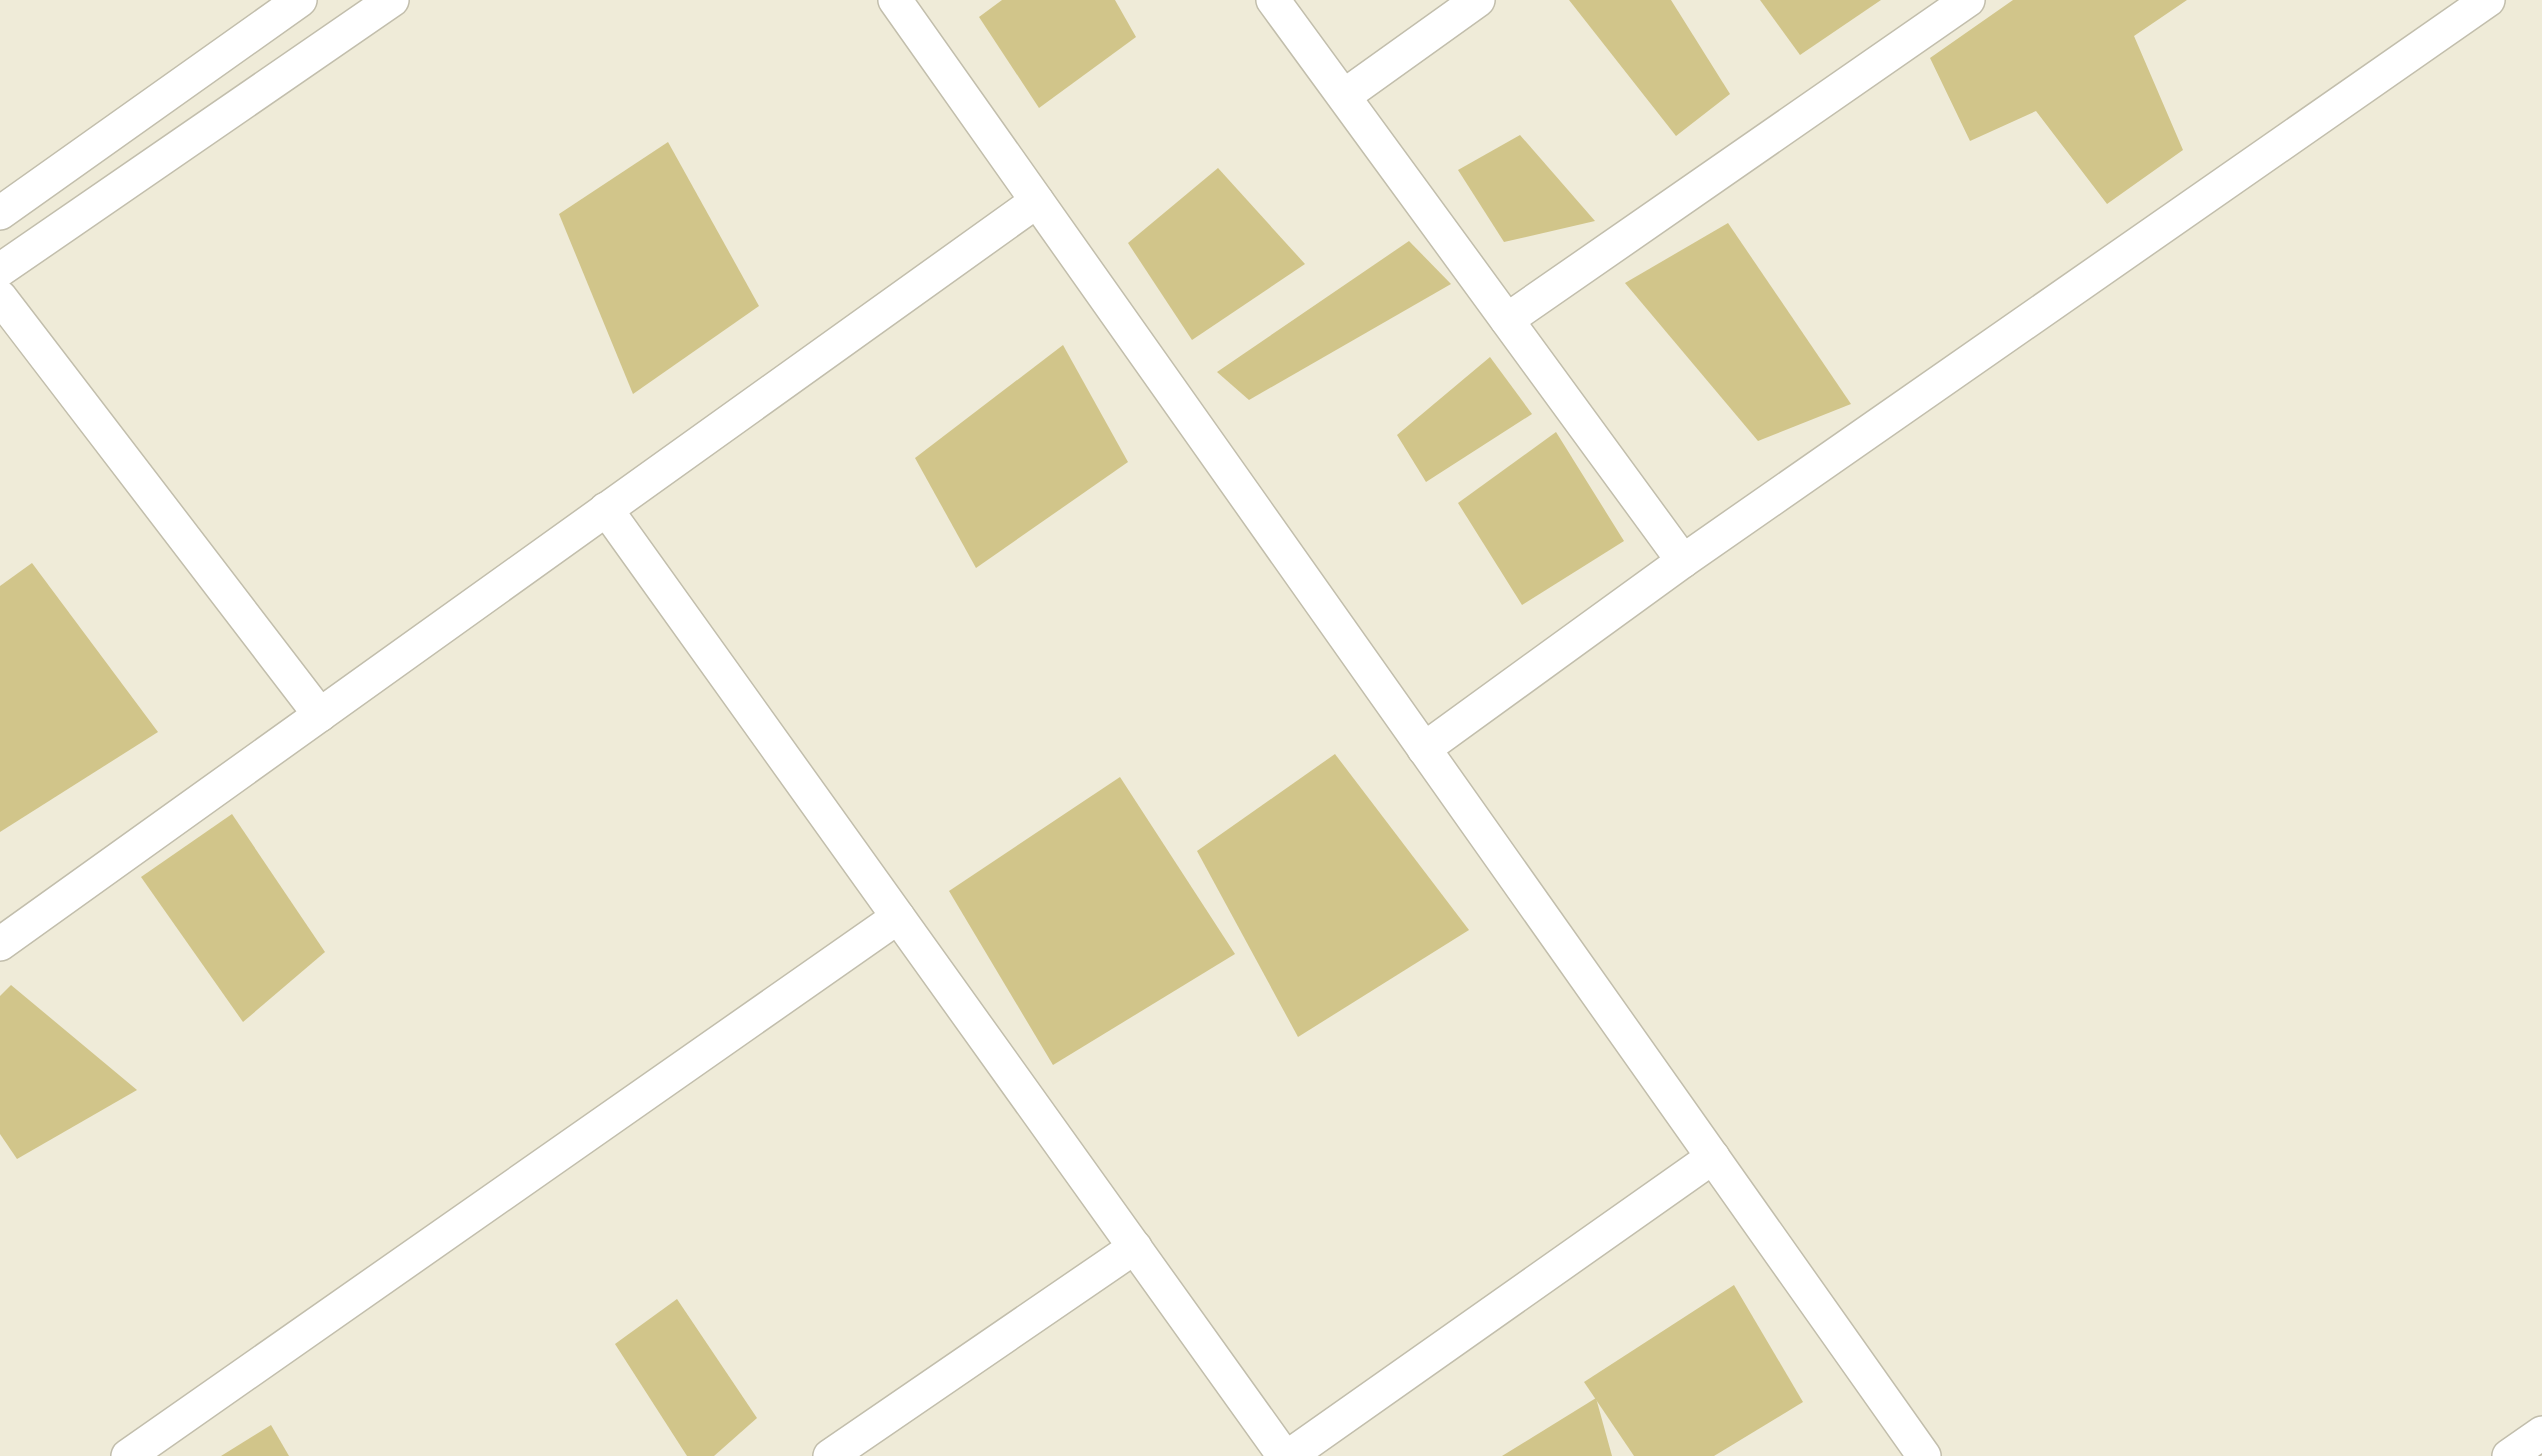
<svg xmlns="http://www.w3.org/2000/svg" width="2542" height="1456" viewBox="0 0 2542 1456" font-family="'Noto Sans',sans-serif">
  <rect width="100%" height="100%" fill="#efebd8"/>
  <g fill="#d1c58a">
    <path d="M 1002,0 L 1115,0 L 1136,37 L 1039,108 L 979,17 Z"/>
    <path d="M 1569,0 L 1671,0 L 1730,94 L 1676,136 Z"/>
    <path d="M 1760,0 L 1881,0 L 1800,55 Z"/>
    <path d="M 2013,0 L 2187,0 L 2134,36 L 2183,150 L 2107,204 L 2036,111 L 1970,141 L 1930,58 Z"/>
    <path d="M 1520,135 L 1595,221 L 1504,242 L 1458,170 Z"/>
    <path d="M 668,142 L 759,306 L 633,394 L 559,214 Z"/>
    <path d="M 1218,168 L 1305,264 L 1192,340 L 1128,243 Z"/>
    <path d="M 1728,223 L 1851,404 L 1758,441 L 1625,283 Z"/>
    <path d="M 1409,241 L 1451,284 L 1249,400 L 1217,372 Z"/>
    <path d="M 1063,345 L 1128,462 L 976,568 L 915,458 Z"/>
    <path d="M 1490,357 L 1532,414 L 1426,482 L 1397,435 Z"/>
    <path d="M 1556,432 L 1624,541 L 1522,605 L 1458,503 Z"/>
    <path d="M 32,563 L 158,732 L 0,832 L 0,586 Z"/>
    <path d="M 1335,754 L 1469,930 L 1298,1037 L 1197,851 Z"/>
    <path d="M 1120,777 L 1235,954 L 1053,1065 L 949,891 Z"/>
    <path d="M 232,814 L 325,952 L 243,1022 L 141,877 Z"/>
    <path d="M 11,985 L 137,1090 L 17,1159 L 0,1134 L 0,996 Z"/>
    <path d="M 1734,1285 L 1803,1402 L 1714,1456 L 1634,1456 L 1584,1382 Z"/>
    <path d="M 677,1299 L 757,1418 L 714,1456 L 687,1456 L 615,1344 Z"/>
    <path d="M 1596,1398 L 1612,1456 L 1502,1456 Z"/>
    <path d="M 271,1425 L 289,1456 L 221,1456 Z"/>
  </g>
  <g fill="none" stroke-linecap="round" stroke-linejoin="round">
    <g stroke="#c2beac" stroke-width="36">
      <g id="minor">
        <path d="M 895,0 L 1924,1456"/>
        <path d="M 1273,0 L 1683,561"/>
        <path d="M 1344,96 L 1478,0"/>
        <path d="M 0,297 L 320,715"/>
        <path d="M 1507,320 L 1968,0"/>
        <path d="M 606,509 L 1284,1456"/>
        <path d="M 1424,749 L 1683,561 L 2488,0"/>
        <path d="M 0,944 L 1037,201"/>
        <path d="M 128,1456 L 898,917"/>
        <path d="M 830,1456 L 1135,1247"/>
        <path d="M 1289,1456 L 1713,1157"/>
        <path d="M 2509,1456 L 2542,1433"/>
      </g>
    </g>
    <g stroke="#c2beac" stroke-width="36">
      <g id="tertiary">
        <path d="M 0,213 L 300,0"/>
        <path d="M 0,270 L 392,0"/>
      </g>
    </g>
    <use href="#minor" stroke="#fff" stroke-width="33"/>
    <use href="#tertiary" stroke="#fff" stroke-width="33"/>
  </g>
</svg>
